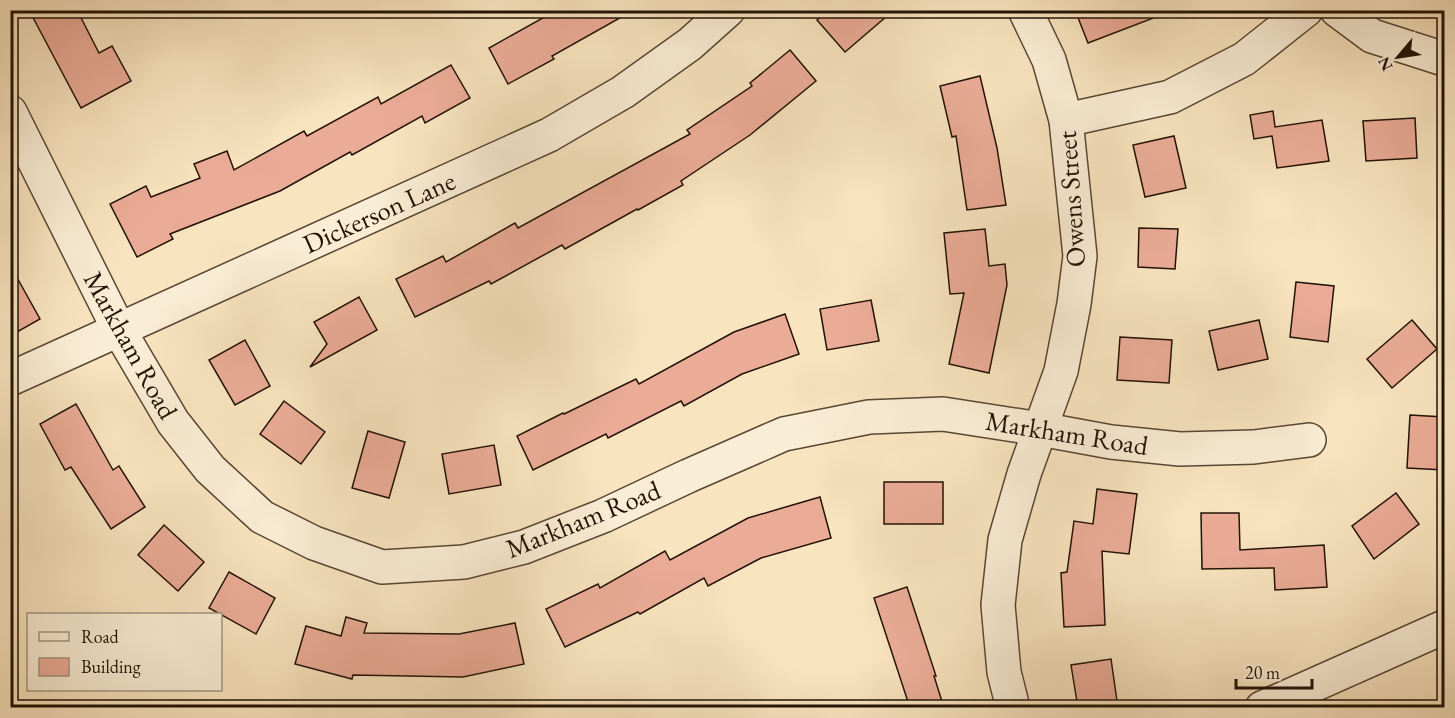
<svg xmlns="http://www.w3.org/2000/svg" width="1455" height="718" viewBox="0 0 1455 718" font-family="'EB Garamond',serif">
  <rect width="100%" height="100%" fill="#f8e4bf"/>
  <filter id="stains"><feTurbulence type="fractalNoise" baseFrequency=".00333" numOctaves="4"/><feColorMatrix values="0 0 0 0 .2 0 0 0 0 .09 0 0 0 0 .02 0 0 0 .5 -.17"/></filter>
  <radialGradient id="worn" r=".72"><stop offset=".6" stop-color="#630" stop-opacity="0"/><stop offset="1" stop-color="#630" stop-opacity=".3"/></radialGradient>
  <g fill="#ebac97" stroke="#221206" stroke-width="1.5">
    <path d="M 29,10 L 77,10 L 99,53 L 112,46 L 131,81 L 81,108 Z"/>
    <path d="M 557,10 L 634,10 L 552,56 L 554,59 L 508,84 L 489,48 Z"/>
    <path d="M 828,10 L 894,10 L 845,52 L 817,20 Z"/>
    <path d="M 1075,10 L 1169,10 L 1169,12 L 1088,43 Z"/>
    <path d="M 790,50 L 816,81 L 750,135 L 681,181 L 683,185 L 638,210 L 637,209 L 565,249 L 562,245 L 491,284 L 489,281 L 415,317 L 396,279 L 443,256 L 446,262 L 515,223 L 518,228 L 690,134 L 687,130 L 752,86 L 750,83 Z"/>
    <path d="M 451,65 L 470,98 L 425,123 L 422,116 L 352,155 L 350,152 L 280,191 L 170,234 L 173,239 L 137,257 L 110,204 L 146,186 L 151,197 L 200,178 L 194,164 L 227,151 L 234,170 L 304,131 L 307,136 L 378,97 L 381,104 Z"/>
    <path d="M 980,76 L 997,148 L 1006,205 L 967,210 L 956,136 L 952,137 L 940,86 Z"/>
    <path d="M 1273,111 L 1275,127 L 1322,120 L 1329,161 L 1277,168 L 1272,136 L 1254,139 L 1250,115 Z"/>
    <path d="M 1415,118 L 1417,158 L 1366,161 L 1363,121 Z"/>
    <path d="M 1174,136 L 1186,188 L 1145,197 L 1133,145 Z"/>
    <path d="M 1139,228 L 1178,229 L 1175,269 L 1138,267 Z"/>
    <path d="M 985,229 L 989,266 L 1005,264 L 1007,285 L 989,373 L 949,364 L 964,293 L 950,294 L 944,233 Z"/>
    <path d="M 10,265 L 40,319 L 10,336 Z"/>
    <path d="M 1296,282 L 1334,286 L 1328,342 L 1290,337 Z"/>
    <path d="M 359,297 L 377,330 L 310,367 L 327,344 L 314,322 Z"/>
    <path d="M 871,300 L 879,341 L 827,350 L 820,309 Z"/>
    <path d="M 785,314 L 799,354 L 742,374 L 684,406 L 681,401 L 608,438 L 606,434 L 533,470 L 517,436 L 563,413 L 564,414 L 636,379 L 639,384 L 734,332 Z"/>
    <path d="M 1259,320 L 1268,359 L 1218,370 L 1209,331 Z"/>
    <path d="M 1412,320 L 1437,349 L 1392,388 L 1367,359 Z"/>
    <path d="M 1120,337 L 1172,340 L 1169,383 L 1117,380 Z"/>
    <path d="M 245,340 L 270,386 L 235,405 L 209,360 Z"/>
    <path d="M 284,401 L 325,432 L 301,464 L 260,434 Z"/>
    <path d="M 76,404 L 113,470 L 119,466 L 145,507 L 111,529 L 71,467 L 65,470 L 40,424 Z"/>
    <path d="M 1410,415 L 1444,417 L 1444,470 L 1407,468 Z"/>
    <path d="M 368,431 L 405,442 L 389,498 L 352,488 Z"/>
    <path d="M 494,445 L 501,485 L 449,494 L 442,454 Z"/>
    <rect x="884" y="482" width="59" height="42"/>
    <path d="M 1097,489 L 1137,494 L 1129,554 L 1102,551 L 1105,625 L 1064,627 L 1061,573 L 1067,572 L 1074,521 L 1093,524 Z"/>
    <path d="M 1396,493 L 1419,524 L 1374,559 L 1352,526 Z"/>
    <path d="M 820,497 L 831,538 L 761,558 L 708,586 L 704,578 L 640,614 L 638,612 L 565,647 L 546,609 L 598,584 L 600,588 L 665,551 L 670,560 L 748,518 Z"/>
    <path d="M 1201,513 L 1239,513 L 1240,550 L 1324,545 L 1327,587 L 1275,590 L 1274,568 L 1202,569 Z"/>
    <path d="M 164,525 L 204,562 L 178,591 L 138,555 Z"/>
    <path d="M 229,572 L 275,598 L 256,634 L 209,608 Z"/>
    <path d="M 907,587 L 936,676 L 934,676 L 944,708 L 910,708 L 874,598 Z"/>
    <path d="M 346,617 L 367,623 L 364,633 L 459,634 L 515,623 L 524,664 L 463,677 L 353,675 L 352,679 L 295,664 L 306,626 L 341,636 Z"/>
    <path d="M 1111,659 L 1118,708 L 1078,708 L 1071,665 Z"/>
  </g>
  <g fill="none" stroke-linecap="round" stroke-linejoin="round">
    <g stroke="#584634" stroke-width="36">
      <g id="minor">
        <path d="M 1337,10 L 1372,36 L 1444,59"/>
        <path d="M 10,112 L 119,330 L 173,422 L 210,469 L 262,517 L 314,543 L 382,567 L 464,562 L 524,547 L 603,516 L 688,476 L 784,434 L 869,417 L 943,414 L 1040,429 L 1111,442 L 1180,449 L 1254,447 L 1309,440"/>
        <path d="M 1066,120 L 1170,97 L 1244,59 L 1306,10"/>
        <path d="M 10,379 L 549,135 L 623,92 L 690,44 L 728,10"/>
        <path d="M 1013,708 L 1004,672 L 998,605 L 1005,540 L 1024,474 L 1061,371 L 1074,304 L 1080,256 L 1066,120 L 1049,60 L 1025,10"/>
        <path d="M 1262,708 L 1444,627"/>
      </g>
    </g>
    <use href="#minor" stroke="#faedd5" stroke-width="33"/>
  </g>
  <g text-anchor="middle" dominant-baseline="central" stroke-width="4.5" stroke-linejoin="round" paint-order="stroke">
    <g font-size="27" fill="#221206" stroke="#faedd5">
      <text transform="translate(1071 199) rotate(-94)">Owens Street</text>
      <text transform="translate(379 212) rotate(-24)">Dickerson Lane</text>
      <text transform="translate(131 345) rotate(61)">Markham Road</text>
      <text transform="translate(1067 433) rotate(9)">Markham Road</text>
      <text transform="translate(583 519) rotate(-22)">Markham Road</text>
    </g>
  </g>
  <rect width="1455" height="718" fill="none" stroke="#f8e4bf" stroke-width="36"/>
  <rect x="12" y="12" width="1431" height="694" fill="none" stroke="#221206" stroke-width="3"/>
  <rect x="18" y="18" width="1419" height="682" fill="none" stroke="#221206" stroke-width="1.5"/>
  <rect x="27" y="613" width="195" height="78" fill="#faedd5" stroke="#a49582" stroke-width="1.5"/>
  <rect x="39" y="632" width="30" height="9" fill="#faedd5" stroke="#a49582" stroke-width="1.5"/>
  <text x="81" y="643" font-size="18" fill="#221206">Road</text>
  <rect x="39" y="658" width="30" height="18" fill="#ebac97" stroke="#a49582" stroke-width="1.5"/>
  <text x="81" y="673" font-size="18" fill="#221206">Building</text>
  <g transform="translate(1398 57) rotate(241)" stroke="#faedd5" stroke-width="4.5" paint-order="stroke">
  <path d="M0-4.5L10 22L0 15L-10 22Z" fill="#221206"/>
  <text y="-9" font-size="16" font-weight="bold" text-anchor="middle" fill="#221206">N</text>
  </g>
  <path d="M1236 679v9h76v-9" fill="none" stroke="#221206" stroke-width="3"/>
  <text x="1245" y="679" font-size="18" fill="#221206" stroke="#faedd5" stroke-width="4.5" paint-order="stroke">20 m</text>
  <rect width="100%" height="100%" filter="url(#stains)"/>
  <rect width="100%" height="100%" fill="url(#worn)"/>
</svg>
